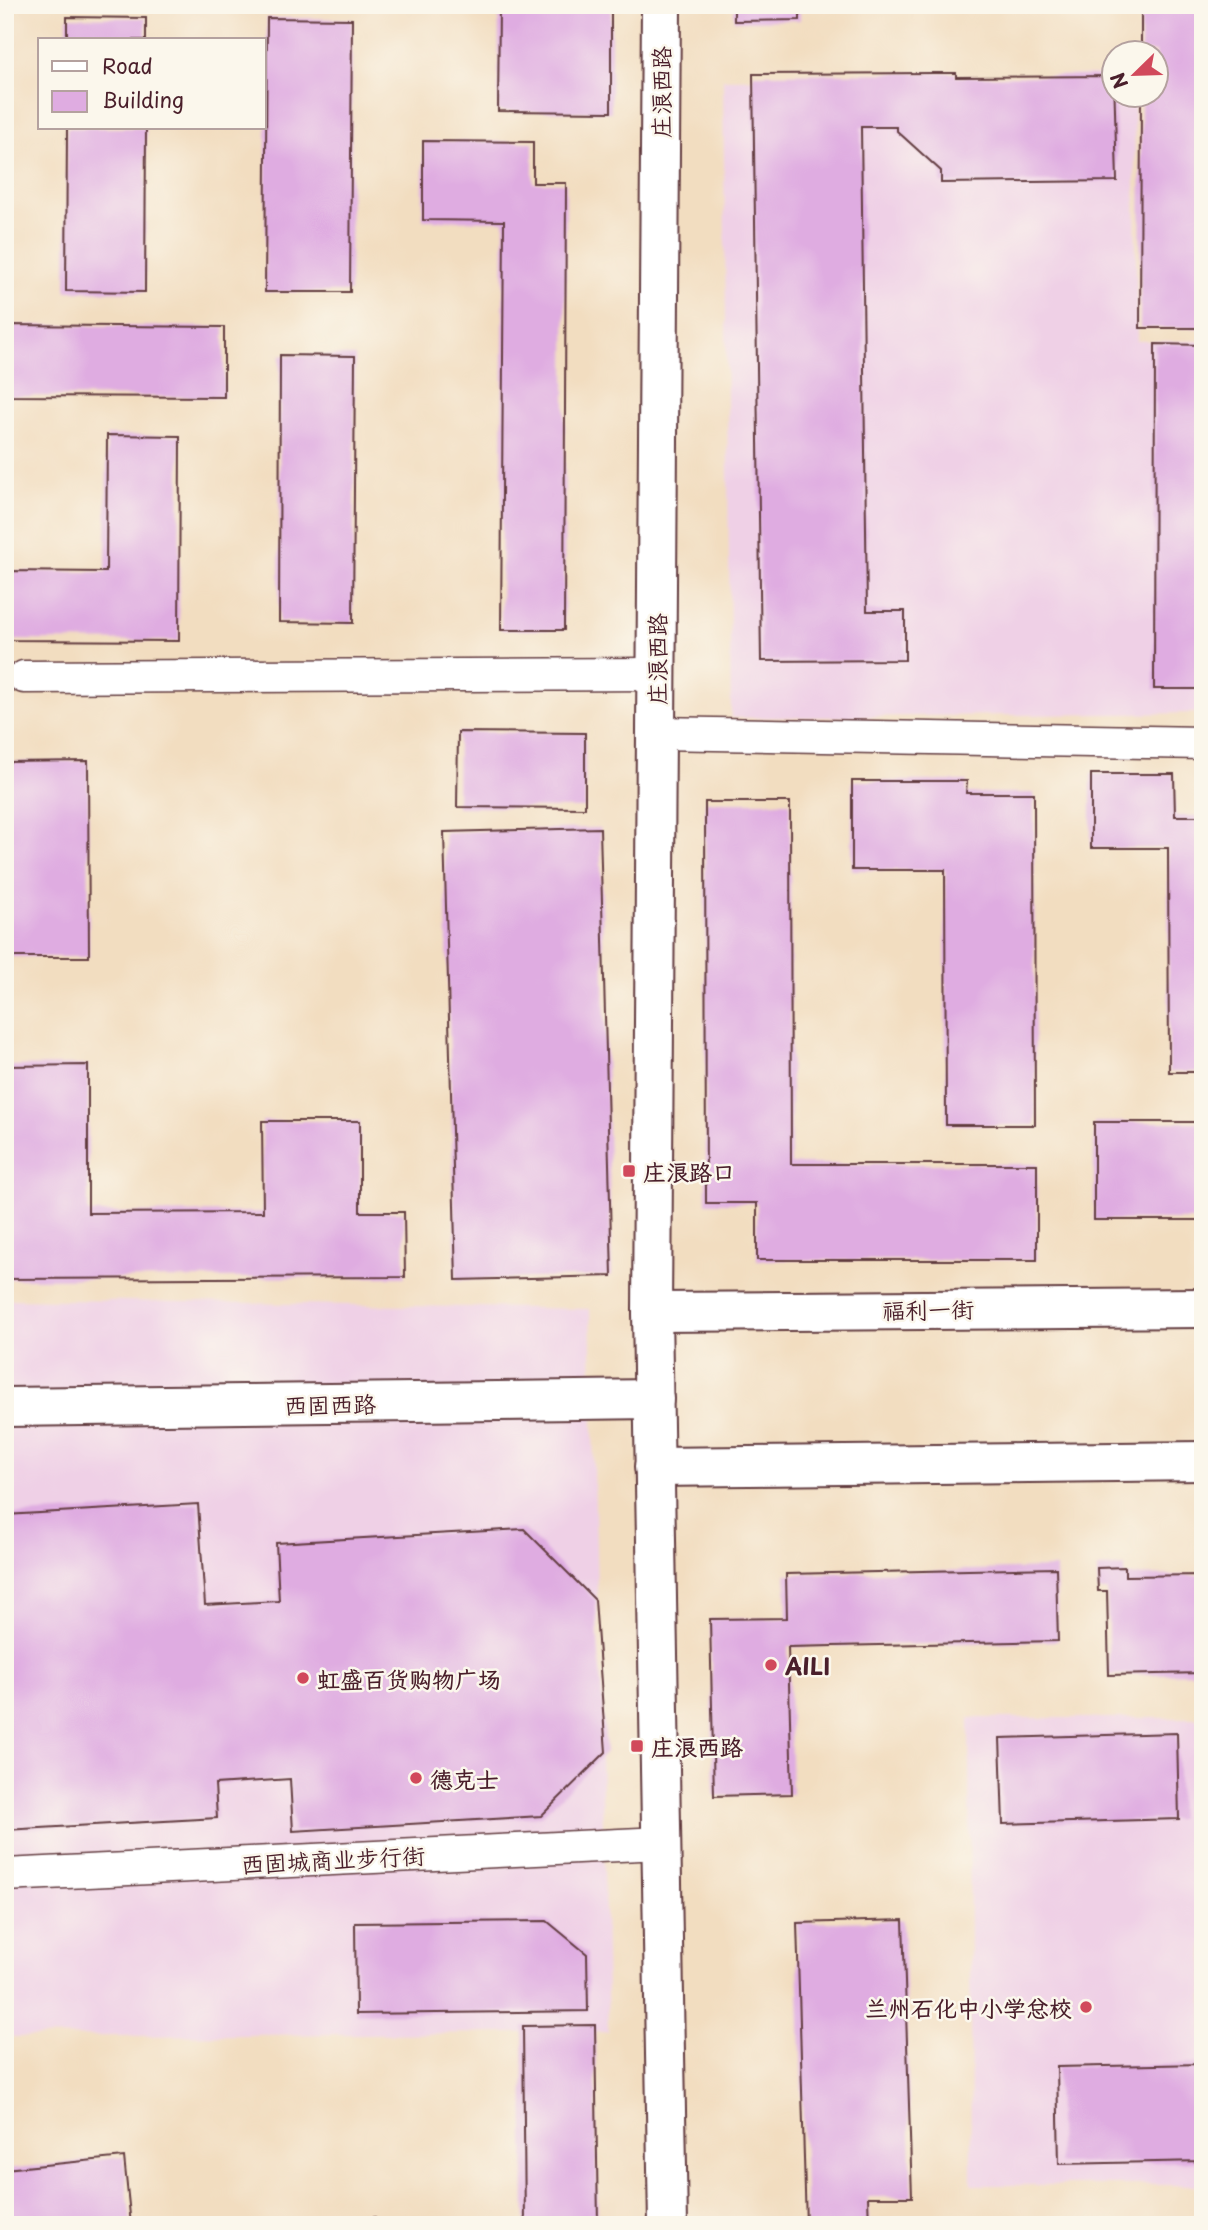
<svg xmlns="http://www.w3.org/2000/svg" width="1208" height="2230" viewBox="0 0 1208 2230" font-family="'Playpen Sans','LXGW WenKai TC',sans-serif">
  <rect width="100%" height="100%" fill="#fbf7ec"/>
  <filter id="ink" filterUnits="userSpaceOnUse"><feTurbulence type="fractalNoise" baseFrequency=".0143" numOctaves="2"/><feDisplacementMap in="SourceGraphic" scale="14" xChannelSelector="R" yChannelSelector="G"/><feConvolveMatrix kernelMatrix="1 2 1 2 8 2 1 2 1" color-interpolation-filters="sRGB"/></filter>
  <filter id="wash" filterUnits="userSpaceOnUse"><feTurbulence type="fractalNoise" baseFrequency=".00686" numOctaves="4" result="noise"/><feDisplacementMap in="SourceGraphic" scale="28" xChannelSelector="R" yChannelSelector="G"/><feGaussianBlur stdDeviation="1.57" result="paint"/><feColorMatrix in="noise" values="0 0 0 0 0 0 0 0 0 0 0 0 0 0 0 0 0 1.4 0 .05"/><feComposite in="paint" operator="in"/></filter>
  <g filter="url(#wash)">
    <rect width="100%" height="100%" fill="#f2ddc0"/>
    <g fill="#efd0e6">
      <path d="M 1113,75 L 1114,94 L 1134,95 L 1137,341 L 1203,341 L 1203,713 L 731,718 L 723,79 Z"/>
      <path d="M 5,1299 L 590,1309 L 608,2032 L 5,2037 Z"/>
      <path d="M 969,1718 L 1203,1718 L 1203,2185 L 971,2185 Z"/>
    </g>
    <g id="blocks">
      <g fill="#dface1">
        <path d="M 499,5 L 611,5 L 611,112 L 498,111 Z"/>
        <path d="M 734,5 L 800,5 L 800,20 L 734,21 Z"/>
        <path d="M 1141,5 L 1203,5 L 1203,328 L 1140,328 L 1141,94 L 1156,94 L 1156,52 L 1141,52 Z"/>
        <path d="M 67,17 L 146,18 L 146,40 L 67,40 Z"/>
        <path d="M 267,18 L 352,19 L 350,292 L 265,292 Z"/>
        <path d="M 936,73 L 956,73 L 956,77 L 1114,76 L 1117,181 L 941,183 L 941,171 L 897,131 L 897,127 L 861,127 L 867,611 L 905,611 L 905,660 L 761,661 L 753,74 Z"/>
        <path d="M 67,128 L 146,128 L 145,292 L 66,291 Z"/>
        <path d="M 423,141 L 533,142 L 533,183 L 566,183 L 564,630 L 501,630 L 504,221 L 423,220 Z"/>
        <path d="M 6,325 L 224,327 L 224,397 L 5,396 Z"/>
        <path d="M 1155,344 L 1203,345 L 1203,689 L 1154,689 Z"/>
        <path d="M 280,355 L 355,356 L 353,623 L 279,622 Z"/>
        <path d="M 107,435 L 180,436 L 179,641 L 5,640 L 5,571 L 106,572 Z"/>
        <path d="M 458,732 L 585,733 L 585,808 L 457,807 Z"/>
        <path d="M 88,761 L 89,957 L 5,957 L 5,762 Z"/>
        <path d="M 1091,774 L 1174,774 L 1175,816 L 1203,816 L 1203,1072 L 1169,1072 L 1168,848 L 1091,848 Z"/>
        <path d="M 852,781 L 967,781 L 966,793 L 1034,793 L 1035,1125 L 946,1125 L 945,870 L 852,870 Z"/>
        <path d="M 705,802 L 790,802 L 791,1164 L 1037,1164 L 1037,1260 L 757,1260 L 757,1203 L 706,1203 Z"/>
        <path d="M 600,828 L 612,1276 L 456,1280 L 444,832 Z"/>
        <path d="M 88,1065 L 88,1213 L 263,1212 L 262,1121 L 360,1121 L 360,1212 L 404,1212 L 405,1277 L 5,1279 L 5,1066 Z"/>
        <rect x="1094" y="1122" width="109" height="98"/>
        <path d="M 198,1504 L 205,1605 L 279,1601 L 276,1543 L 524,1529 L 595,1600 L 606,1752 L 541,1816 L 293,1831 L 290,1779 L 215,1784 L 217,1818 L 5,1830 L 5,1515 Z"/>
        <path d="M 1125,1567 L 1125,1576 L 1203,1575 L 1203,1673 L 1109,1675 L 1107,1591 L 1098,1591 L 1097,1568 Z"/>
        <path d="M 1056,1568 L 1058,1641 L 788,1647 L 792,1794 L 714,1796 L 710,1619 L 787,1618 L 786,1574 Z"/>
        <path d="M 1177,1733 L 1179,1819 L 1003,1824 L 1000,1738 Z"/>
        <path d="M 903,1920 L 912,2197 L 868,2197 L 869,2225 L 806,2225 L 797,1923 Z"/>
        <path d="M 547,1921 L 587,1954 L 588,2011 L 356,2014 L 355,1923 Z"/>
        <path d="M 595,2025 L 598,2225 L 525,2225 L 523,2026 Z"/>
        <path d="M 1203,2064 L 1203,2161 L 1059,2164 L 1057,2067 Z"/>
        <path d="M 124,2157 L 131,2225 L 5,2225 L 5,2169 Z"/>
        <path d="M 375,2217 L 375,2225 L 318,2225 L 318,2223 Z"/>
      </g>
    </g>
  </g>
  <g filter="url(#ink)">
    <use href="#blocks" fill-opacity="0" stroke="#633c41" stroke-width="2"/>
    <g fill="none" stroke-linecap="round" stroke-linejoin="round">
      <g stroke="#633c41" stroke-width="35">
        <g id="street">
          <path d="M 24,677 L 656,674"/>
          <path d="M 656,733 L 1203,743"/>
          <path d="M 5,1875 L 661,1843"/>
        </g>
      </g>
      <g stroke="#633c41" stroke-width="42">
        <g id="secondary">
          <path d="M 661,5 L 652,1312 L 668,2225"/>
          <path d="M 652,1312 L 1203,1308"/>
          <path d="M 5,1407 L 654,1399"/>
          <path d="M 654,1467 L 1203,1461"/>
        </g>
      </g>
      <use href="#street" stroke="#fff" stroke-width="32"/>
      <use href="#secondary" stroke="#fff" stroke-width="38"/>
    </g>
  </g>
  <g fill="#d1495b" stroke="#fbf7ec" stroke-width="2.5">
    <rect x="622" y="1164" width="14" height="14" rx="3.5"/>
    <circle cx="771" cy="1665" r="7"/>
    <circle cx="303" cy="1678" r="7"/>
    <rect x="630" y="1739" width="14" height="14" rx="3.5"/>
    <circle cx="416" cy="1778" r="7"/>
    <circle cx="1086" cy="2007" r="7"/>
  </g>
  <g text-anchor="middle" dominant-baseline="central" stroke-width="5" stroke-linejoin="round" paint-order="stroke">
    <g font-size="23" fill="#4a1f2b" stroke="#fbf7ec">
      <text transform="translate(660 92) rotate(-90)">庄浪西路</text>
      <text transform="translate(656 659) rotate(-90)">庄浪西路</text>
      <text transform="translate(928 1309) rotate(-1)">福利一街</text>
      <text transform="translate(330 1404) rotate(-1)">西固西路</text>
      <text transform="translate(333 1859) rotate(-3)">西固城商业步行街</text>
    </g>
    <g font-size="23" font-weight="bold" fill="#4a1f2b" stroke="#fbf7ec" text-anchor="start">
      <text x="643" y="1171">庄浪路口</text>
      <text x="785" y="1665">AILI</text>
      <text x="317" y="1678">虹盛百货购物广场</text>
      <text x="651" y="1746">庄浪西路</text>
      <text x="430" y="1778">德克士</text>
      <text x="1072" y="2007" text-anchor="end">兰州石化中小学总校</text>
    </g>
  </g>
  <rect width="1208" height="2230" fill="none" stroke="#fbf7ec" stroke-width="28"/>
  <rect x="38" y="38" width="228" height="91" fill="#fbf7ec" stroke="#b4a19f" stroke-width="2"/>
  <rect x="52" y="61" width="35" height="10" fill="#ffffff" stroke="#b4a19f" stroke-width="2"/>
  <text x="102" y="74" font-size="21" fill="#4a1f2b">Road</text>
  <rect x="52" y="91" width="35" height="21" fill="#dface1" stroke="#b4a19f" stroke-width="2"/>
  <text x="102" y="108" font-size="21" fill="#4a1f2b">Building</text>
  <g transform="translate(1135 74) rotate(247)"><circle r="33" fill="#fbf7ec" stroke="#b4a19f" stroke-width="2"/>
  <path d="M0-5L12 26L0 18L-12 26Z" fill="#d1495b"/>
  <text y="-10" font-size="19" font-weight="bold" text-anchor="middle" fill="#4a1f2b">N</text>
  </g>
</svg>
